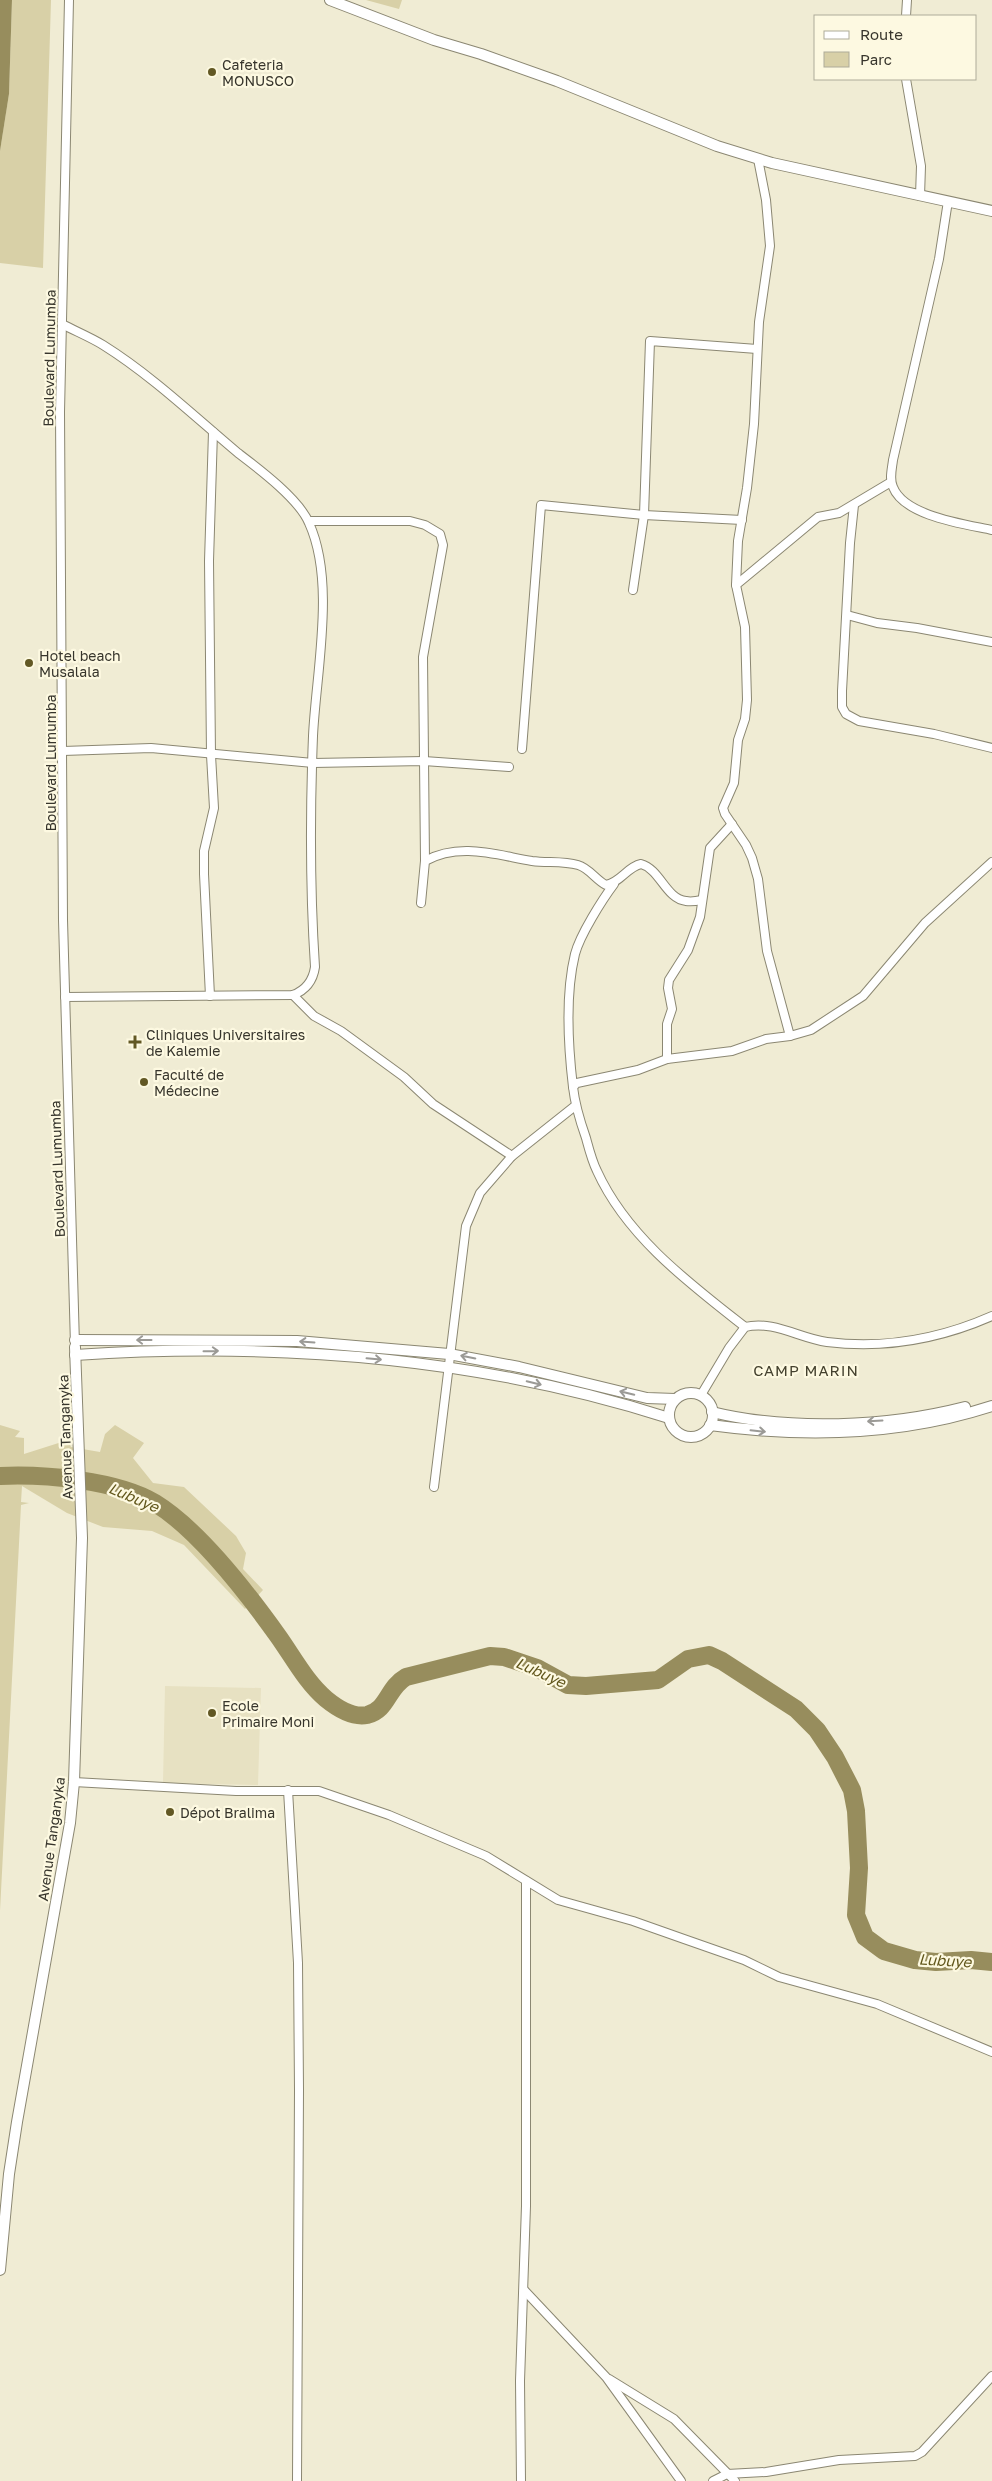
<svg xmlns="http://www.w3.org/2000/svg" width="992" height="2481" font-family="'Golos Text',sans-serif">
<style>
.built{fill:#e7e1c2}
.green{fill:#d8d0a7}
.water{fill:#978d5d}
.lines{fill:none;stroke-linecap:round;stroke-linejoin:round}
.river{stroke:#978d5d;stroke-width:18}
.minor-casing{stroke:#8b8772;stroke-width:10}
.tertiary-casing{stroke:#8b8772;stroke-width:12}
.minor{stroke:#fff;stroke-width:8}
.tertiary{stroke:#fff;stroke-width:10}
.oneway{stroke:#9b9a96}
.poi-dot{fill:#625824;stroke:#fdf9e1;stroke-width:2}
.labels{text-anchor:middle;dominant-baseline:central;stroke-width:4.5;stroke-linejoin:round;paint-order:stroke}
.poi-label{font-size:14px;fill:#37352c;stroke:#fdf9e1;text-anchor:start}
.street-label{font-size:14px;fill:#37352c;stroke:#fdf9e1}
.neighbourhood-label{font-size:15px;letter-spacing:1px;fill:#44412e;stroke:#fdf9e1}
.water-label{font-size:15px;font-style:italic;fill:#61561b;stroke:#fdf9e1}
</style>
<rect width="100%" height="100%" fill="#f0ecd4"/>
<path class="built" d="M165,1686L261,1688L258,1785L163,1783Z"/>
<g class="green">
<path d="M12,0H51L43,268L0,263V151L9,94Z"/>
<path d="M366,0H402L399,9Z"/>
<path d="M0,1425L20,1431L15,1437L24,1438V1454L68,1440L71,1447L100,1452L105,1434L115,1425L144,1443L133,1458L153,1483L184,1487L236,1536L246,1553L243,1569L263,1590L245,1609L184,1545L152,1531L103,1527L67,1513L22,1486L21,1502L29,1503L21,1505L0,1911Z"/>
</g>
<path class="water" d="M0,0H12L9,94L0,151Z"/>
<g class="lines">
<path class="river" d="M0,1476C43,1474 117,1480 155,1503C199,1530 248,1594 278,1636C293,1657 306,1682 326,1699C337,1708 352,1718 367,1715C388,1710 387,1688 406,1677L490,1656L504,1657L537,1668L568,1685L586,1686L658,1680L688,1659L709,1655L722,1661L796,1709L817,1730L835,1757L852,1790L856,1811L859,1868L856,1915L865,1937L884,1951L915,1960L936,1962L971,1960L992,1962"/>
<defs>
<g id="minor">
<path d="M69,0L60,412L63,920L75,1345"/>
<path d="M906,16L907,0"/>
<path d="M906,79L921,166L920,196"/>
<path d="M948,201L939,259L893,460C892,469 889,479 893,487C904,516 964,524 992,530"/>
<path d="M62,324C75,331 90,337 103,345C151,375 194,416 238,453C259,469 299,499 309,523C336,582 316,672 313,736C310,813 310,891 315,967C313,981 306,990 293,995L65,997"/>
<path d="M854,505L850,543L842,691V707L846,714L859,721L934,734L992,748"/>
<path d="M309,521H410L425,525L440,534L443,545L423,657L425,861"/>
<path d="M736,585L738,541L747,488L754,424L759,322L770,246L766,200L758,159"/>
<path d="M633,590L644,515L650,341L757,349"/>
<path d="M847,615L877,623L917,628L992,642"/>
<path d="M522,749L541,505L644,515L742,520"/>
<path d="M63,751L151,748L313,763L424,761L509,767"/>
<path d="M421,903L425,861C460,842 496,855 532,861C547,863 563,861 578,865C589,868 596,880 606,885C621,882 627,867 641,864C660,869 666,899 686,901C691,902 697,901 702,900"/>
<path d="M293,995L314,1016L341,1031L404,1077L433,1104L512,1156"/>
<path d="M210,996L204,874V851L214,808L211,755L209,561L213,432"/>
<path d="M790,1036L767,951L758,879L752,858L746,845L725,814L723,808L734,783L738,740L745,719L747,700L745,627L736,585L818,517L839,513L891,482"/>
<path d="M667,1059V1024L672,1009L668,988L669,980L688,950L700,917L710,848L732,824"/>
<path d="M573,1087C568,1045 565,995 575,954C580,935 602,900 614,884"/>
<path d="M745,1327C689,1283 627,1237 597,1171C592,1161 589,1149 586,1138C580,1121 575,1105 573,1087L577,1083L638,1070L667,1059L732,1051L766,1039L790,1036L811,1030L863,996L925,923L992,862"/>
<path d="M701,1395L729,1348L745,1327C773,1320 799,1338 827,1342C884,1349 940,1339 992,1316"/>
<path d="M434,1487L466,1226L480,1193L512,1156L575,1106"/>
<path d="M74,1782L236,1791H319L389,1815L486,1856L558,1900L633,1921L684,1939L744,1960L779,1977L877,2004L992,2052"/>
<path d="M288,1790L298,1963L299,2090L297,2481"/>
<path d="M524,2290L606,2377L681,2481"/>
<path d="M609,2379L674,2419L735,2481"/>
<path d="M521,2481L520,2381L526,2206V1881"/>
<path d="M713,2481L727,2474L766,2472L839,2460L915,2456L922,2452L992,2376"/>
</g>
<g id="tertiary">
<path d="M330,0L434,40L481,54L557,81L717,146L772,163L992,211"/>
<path d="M75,1340L297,1341L449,1354L519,1367L647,1398L675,1399"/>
<path d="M75,1355C274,1342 479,1357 669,1418"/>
<circle cx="691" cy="1415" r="22"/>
<path d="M712,1412C790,1431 887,1427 965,1407"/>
<path d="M710,1425C805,1438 900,1436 992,1406"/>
<path d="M0,2270L9,2174L17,2122L70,1823L74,1782L82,1538L75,1347"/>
</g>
</defs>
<use href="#minor" class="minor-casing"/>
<use href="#tertiary" class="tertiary-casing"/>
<use href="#minor" class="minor"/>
<use href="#tertiary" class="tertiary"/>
</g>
<defs><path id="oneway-shaft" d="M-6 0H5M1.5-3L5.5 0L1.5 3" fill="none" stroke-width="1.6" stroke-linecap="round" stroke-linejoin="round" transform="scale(1.25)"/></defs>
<g class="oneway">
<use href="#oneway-shaft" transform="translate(144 1340) rotate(180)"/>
<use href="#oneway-shaft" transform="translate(307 1342) rotate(-176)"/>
<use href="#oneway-shaft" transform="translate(211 1351) rotate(-1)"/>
<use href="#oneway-shaft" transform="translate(468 1357) rotate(-169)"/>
<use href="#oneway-shaft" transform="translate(374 1359) rotate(5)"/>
<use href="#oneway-shaft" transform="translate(534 1383) rotate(13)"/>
<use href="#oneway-shaft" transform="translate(627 1393) rotate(-166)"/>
<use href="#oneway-shaft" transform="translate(875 1421) rotate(177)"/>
<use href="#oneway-shaft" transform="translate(758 1431) rotate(6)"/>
</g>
<g class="poi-dot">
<circle cx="212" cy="72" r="5"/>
<circle cx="29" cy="663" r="5"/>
<path d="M132.5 1034.5h5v5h5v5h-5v5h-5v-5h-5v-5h5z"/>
<circle cx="144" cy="1082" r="5"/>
<circle cx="212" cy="1713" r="5"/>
<circle cx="170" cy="1812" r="5"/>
</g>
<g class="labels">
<g class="poi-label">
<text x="222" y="64">Cafeteria<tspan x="222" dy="16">MONUSCO</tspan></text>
<text x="39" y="655">Hotel beach<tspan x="39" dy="16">Musalala</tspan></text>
<text x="146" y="1034">Cliniques Universitaires<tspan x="146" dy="16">de Kalemie</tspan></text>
<text x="154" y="1074">Faculté de<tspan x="154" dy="16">Médecine</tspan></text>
<text x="222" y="1705">Ecole<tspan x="222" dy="16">Primaire Moni</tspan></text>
<text x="180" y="1812">Dépot Bralima</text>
</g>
<g class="street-label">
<text transform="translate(49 358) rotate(-89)">Boulevard Lumumba</text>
<text transform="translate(50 763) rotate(-90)">Boulevard Lumumba</text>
<text transform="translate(57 1169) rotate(-92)">Boulevard Lumumba</text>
<text transform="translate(65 1437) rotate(-92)">Avenue Tanganyka</text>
<text transform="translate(51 1839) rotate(-82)">Avenue Tanganyka</text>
</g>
<g class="neighbourhood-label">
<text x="806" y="1370">CAMP MARIN</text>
</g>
<g class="water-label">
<text transform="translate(134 1497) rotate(23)">Lubuye</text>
<text transform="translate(541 1672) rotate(24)">Lubuye</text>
<text transform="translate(945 1960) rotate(3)">Lubuye</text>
</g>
</g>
<rect x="814" y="15" width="162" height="65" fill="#fdf9e1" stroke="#aeab99"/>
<rect x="824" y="31" width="25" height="8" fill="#ffffff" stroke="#aeab99"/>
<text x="860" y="40" font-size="15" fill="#37352c">Route</text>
<rect x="824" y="52" width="25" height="15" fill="#d8d0a7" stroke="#aeab99"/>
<text x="860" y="65" font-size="15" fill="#37352c">Parc</text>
</svg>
